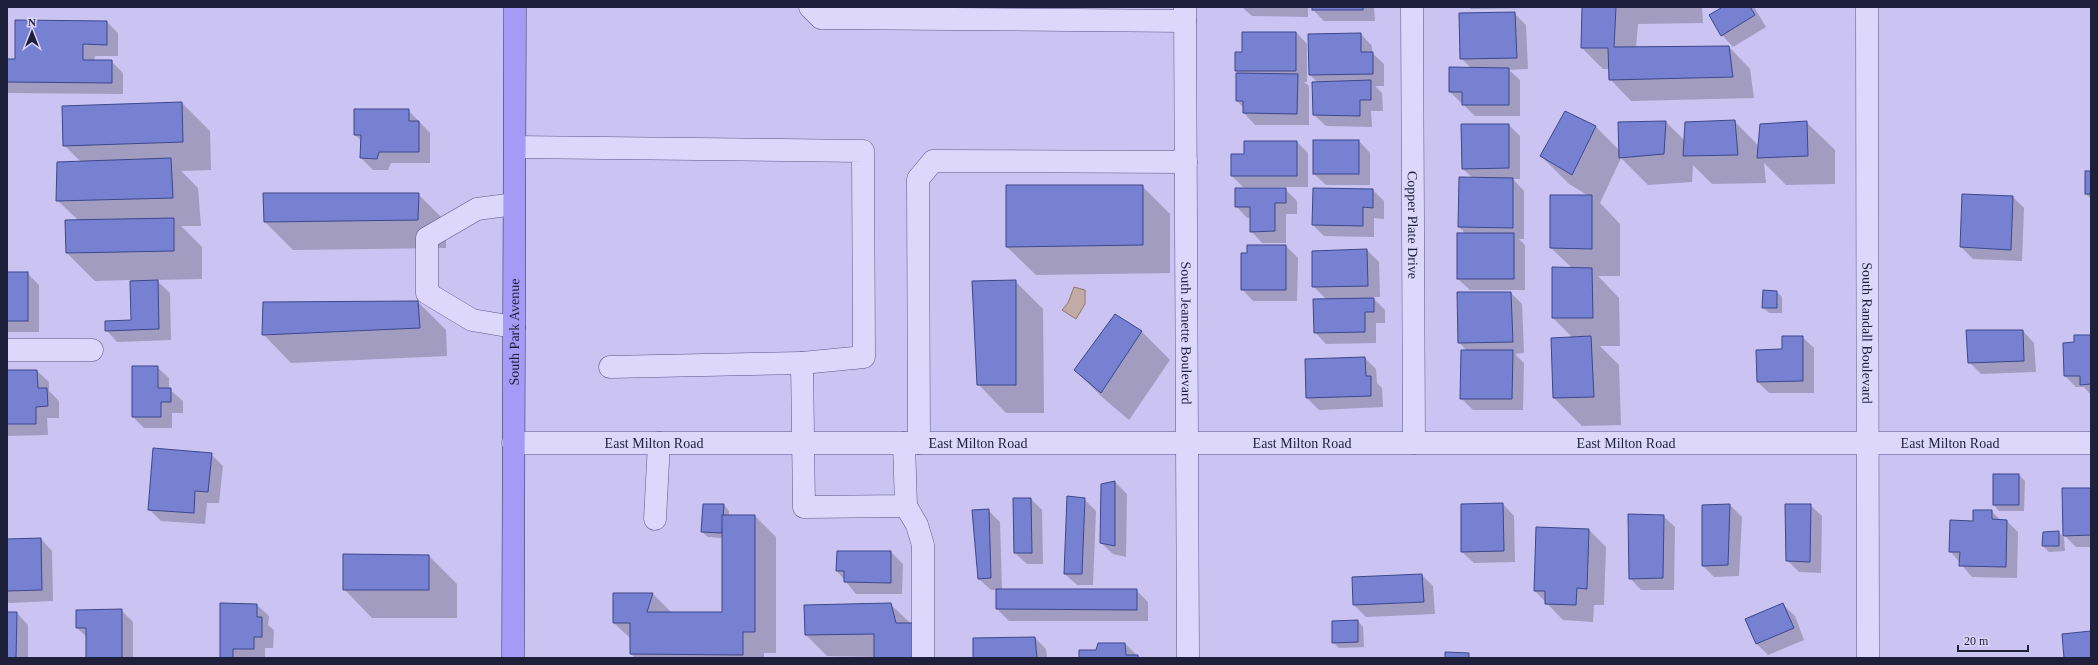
<svg xmlns="http://www.w3.org/2000/svg" width="2098" height="665" font-family="Georgia,serif">
<style>
.water{fill:#c3aba5;stroke:#93746b}
.shadow{fill:#0003}
.building{fill:#7681d1;stroke:#3c478d}
.lines{fill:none;stroke-linecap:round;stroke-linejoin:round}
.minor-casing{stroke:#58588d;stroke-width:23}
.major-casing{stroke:#2d305a;stroke-width:23}
.minor{stroke:#ddd7fb;stroke-width:22}
.major{stroke:#a799f6;stroke-width:22}
.labels{text-anchor:middle;dominant-baseline:central;stroke-width:3;stroke-linejoin:round;paint-order:stroke}
.street-label{font-size:14px;fill:#1d1f3b;stroke:#dad3f8}
</style>
<rect width="100%" height="100%" fill="#cbc3f1"/>
<path class="water" d="M1074,287L1085,290V304L1076,319L1062,310L1068,303Z"/>
<g class="shadow">
<path d="M1242,7H1308V17L1252,16Z"/>
<path d="M1313,7H1374L1375,21H1324L1313,10Z"/>
<path d="M1469,7H1526V8L1471,9Z"/>
<path d="M1583,7H1702L1703,23L1638,24L1636,48L1729,47L1750,69L1754,98L1631,101L1610,79V69H1603L1582,48Z"/>
<path d="M1721,7H1754L1766,27L1733,47L1722,35Z"/>
<path d="M1514,13L1526,25L1528,69L1509,70L1520,80V116H1475L1450,92L1472,69L1461,58Z"/>
<path d="M107,22L118,33V56H95L94,61H111L123,73V94L7,93V60H16Z"/>
<path d="M1296,32L1307,44V82H1304L1309,86V125H1255L1244,113V108L1237,101L1239,74L1236,71L1243,53Z"/>
<path d="M1361,34L1372,46V53L1384,64V86H1375L1382,93L1383,111H1371L1372,127L1326,126L1314,115L1318,83L1310,75Z"/>
<path d="M182,103L210,131L211,170L181,171L198,188L201,226H181L202,247V279L156,280L170,293L171,340L117,342L106,330L132,321L131,280L95,281L67,253L78,220L57,200L81,162L64,145Z"/>
<path d="M408,110L430,133V163H391L388,170H373L361,158L362,141L355,135Z"/>
<path d="M1734,121L1759,146L1806,122L1835,150V184L1786,185L1764,163L1766,183L1712,184L1693,165L1692,182L1648,185L1621,158L1600,203L1620,224V276H1598L1619,298L1620,346H1600L1619,365L1621,425L1582,426L1554,398L1552,339L1573,338L1553,318L1572,268L1551,248L1589,196L1569,184L1541,156L1595,126L1620,151L1666,122L1685,141Z"/>
<path d="M1509,125L1520,136V179H1513L1524,191V239H1519L1525,245V290H1470L1458,279L1466,234L1459,227L1460,178H1473L1463,169Z"/>
<path d="M1359,141L1370,153V185H1326L1314,174Z"/>
<path d="M1297,142L1308,153V187H1243L1232,176Z"/>
<path d="M2091,172V199L2086,194Z"/>
<path d="M1007,186H1142L1170,214V273L1036,275L1007,247Z"/>
<path d="M1285,189L1297,201V214H1286V243H1262L1251,231V218H1247L1236,206Z"/>
<path d="M1373,190L1384,201V219L1374,218V237L1324,236L1313,225Z"/>
<path d="M418,194L446,222V248L293,250L265,222Z"/>
<path d="M2013,197L2024,208L2022,261L1973,259L1961,247Z"/>
<path d="M1286,246L1298,258L1297,301H1253L1242,289Z"/>
<path d="M1367,250L1379,262L1380,297H1372L1385,310V323H1376V343L1326,344L1315,332L1326,299L1313,286Z"/>
<path d="M7,273H27L39,285V332H7Z"/>
<path d="M1015,281L1043,309L1044,413H1006L978,384Z"/>
<path d="M1777,292L1782,297V313H1769L1763,307Z"/>
<path d="M1511,293L1522,304L1524,353L1515,354L1524,363L1523,410H1473L1461,398L1467,351L1459,342Z"/>
<path d="M418,302L446,330L447,356L291,363L263,334Z"/>
<path d="M1116,316L1142,332L1170,360L1129,420L1103,398L1075,370Z"/>
<path d="M2023,331L2034,343L2036,372L1981,374L1969,362Z"/>
<path d="M2091,336V395L2084,387H2076L2065,376L2075,343Z"/>
<path d="M1802,337L1814,348V393H1769L1758,382L1783,350Z"/>
<path d="M1365,358L1376,369L1377,383L1382,388L1383,407L1319,410L1307,398L1306,360Z"/>
<path d="M157,367L169,378V389L183,401V413H172V428H144L133,417Z"/>
<path d="M7,371H37L49,382V391L59,401V418H47L48,435L7,436Z"/>
<path d="M211,454L223,466L219,503H207L205,524L161,521L149,509Z"/>
<path d="M1994,475H2019L2025,481L2024,511H1999L1994,505Z"/>
<path d="M1115,482L1127,494L1126,557L1113,554L1101,543Z"/>
<path d="M2091,489V547H2076L2064,535Z"/>
<path d="M1031,499L1042,510L1043,564H1027L1015,553Z"/>
<path d="M1084,499L1096,511L1093,585H1077L1065,574Z"/>
<path d="M1503,504L1514,516L1515,562L1474,563L1462,552Z"/>
<path d="M724,505L729,511V516H755L776,537V653H764V658H635L631,654V639L614,623L653,594L672,613H723V538L708,537L702,532Z"/>
<path d="M1730,505L1742,517L1739,576L1714,577L1703,566V506Z"/>
<path d="M1810,505L1822,516L1821,573L1799,572L1787,560Z"/>
<path d="M988,510L1000,522L1002,590H1136L1148,602V621H1009L997,609V590H991L979,579Z"/>
<path d="M1991,511L2001,520L2007,521L2018,532L2017,578L1972,577L1950,551L1974,522Z"/>
<path d="M1663,516L1675,527L1674,590H1641L1630,578Z"/>
<path d="M1589,530L1606,547L1604,605H1594L1593,622L1563,620L1535,591Z"/>
<path d="M2058,532L2064,538L2065,551L2049,552L2043,546L2044,533Z"/>
<path d="M41,539L52,551L53,601L9,603L7,601V540Z"/>
<path d="M838,552H891L903,564L902,594H856L837,571Z"/>
<path d="M429,556L457,584V618H372L344,589Z"/>
<path d="M1422,575L1433,586L1435,614L1366,617L1354,605L1353,578Z"/>
<path d="M890,604L934,645V658L827,656L806,635Z"/>
<path d="M257,605L269,616L268,625L274,630L273,648H265V658H221Z"/>
<path d="M1783,605L1795,616L1804,640L1768,655L1757,644Z"/>
<path d="M121,610L133,622V658H87V637L77,628Z"/>
<path d="M7,613H17L28,625V658H7Z"/>
<path d="M1358,621L1363,627L1364,647L1339,648L1333,642Z"/>
<path d="M1035,638L1046,649L1047,658H974Z"/>
<path d="M1125,644L1140,658H1081L1096,651Z"/>
</g>
<g class="building">
<rect x="1312" y="7" width="51" height="3"/>
<path d="M1582,7H1616L1614,47L1729,46L1733,77L1609,80L1608,48H1581Z"/>
<path d="M1720,7H1750L1755,15L1721,36L1709,15L1721,8Z"/>
<path d="M1515,12L1517,58L1460,59L1459,13Z"/>
<path d="M15,20L107,21V45L83,44V60H112V83L7,82V59H15Z"/>
<path d="M1242,32H1296V71H1235V52H1242Z"/>
<path d="M1361,33V52H1373V74L1309,75L1308,34Z"/>
<path d="M1449,67L1509,68V105H1462V92H1449Z"/>
<path d="M1236,73L1298,74L1297,114L1243,113V101H1236Z"/>
<path d="M1371,80V100H1360V116L1313,115L1312,82Z"/>
<path d="M182,102L183,142L63,146L62,106Z"/>
<path d="M354,109H409V121H419V152H379L377,159L360,158L361,135H354Z"/>
<path d="M1565,111L1596,126L1572,175L1540,156Z"/>
<path d="M1735,120L1738,155L1683,156L1685,122Z"/>
<path d="M1666,121L1664,154L1619,158L1618,122Z"/>
<path d="M1807,121L1808,156L1757,158L1760,124Z"/>
<path d="M1461,124H1509V168L1462,169Z"/>
<rect x="1313" y="140" width="46" height="34"/>
<path d="M1244,141H1297V176H1231V154H1244Z"/>
<path d="M171,158L173,198L56,201L57,162Z"/>
<rect x="2085" y="171" width="6" height="23"/>
<path d="M1459,177L1513,178V228L1458,227Z"/>
<path d="M1006,185H1143V245L1006,247Z"/>
<path d="M1235,188H1286V203H1275V231L1250,232V207H1235Z"/>
<path d="M1313,188L1373,189V208L1363,207V226L1312,225Z"/>
<path d="M263,193H419L418,220L264,222Z"/>
<path d="M1962,194L2013,196L2011,250L1960,247Z"/>
<path d="M1550,195H1592V249L1550,248Z"/>
<path d="M174,218V251L66,253L65,220Z"/>
<rect x="1457" y="233" width="57" height="46"/>
<path d="M1247,245H1286V290H1241V253H1247Z"/>
<path d="M1367,249L1368,286L1312,287V251Z"/>
<path d="M1552,267L1592,268L1593,318H1552Z"/>
<rect x="7" y="272" width="21" height="49"/>
<path d="M158,280L159,329L105,331V321L131,320L130,281Z"/>
<path d="M1016,280V385H977L972,281Z"/>
<path d="M1763,290L1777,291V308H1762Z"/>
<path d="M1457,292H1511L1513,342L1458,343Z"/>
<path d="M1374,298V312H1365V332L1314,333L1313,299Z"/>
<path d="M418,301L420,328L262,335L263,302Z"/>
<path d="M1115,314L1142,331L1101,393L1074,370Z"/>
<path d="M1966,330H2023L2024,361L1968,363Z"/>
<path d="M2074,335H2091V384L2080,385V376H2064L2063,343L2074,342Z"/>
<path d="M1591,336L1594,397L1553,398L1551,338Z"/>
<path d="M1782,336H1803V381L1757,382L1756,350L1782,349Z"/>
<path d="M1461,350H1513L1512,399H1460Z"/>
<path d="M1365,357L1366,376H1371V396L1306,398L1305,359Z"/>
<path d="M132,366H158V388H171V402H161V417H132Z"/>
<path d="M7,370H37L38,388H47L48,406L36,407V424H7Z"/>
<path d="M153,448L212,453L208,492L195,491L194,513L148,510Z"/>
<rect x="1993" y="474" width="26" height="31"/>
<path d="M1115,481V546L1100,543L1101,484Z"/>
<path d="M2062,488H2091V535L2063,536Z"/>
<path d="M1067,496L1085,498L1082,574H1064Z"/>
<path d="M1013,498H1031L1032,553H1014Z"/>
<path d="M1503,503L1504,551L1461,552V504Z"/>
<path d="M703,504H724L722,533L701,532Z"/>
<path d="M1730,504L1728,565L1702,566V505Z"/>
<path d="M1785,504H1811L1810,562L1786,561Z"/>
<path d="M989,509L991,578L978,579L972,510Z"/>
<path d="M1973,510H1992V519L2007,520L2006,567L1959,566L1960,552H1949L1950,520L1973,521Z"/>
<path d="M1628,514L1664,515L1663,578L1629,579Z"/>
<path d="M722,515H755V632H743V655L630,654V623H613V593H653L647,612H722Z"/>
<path d="M1536,527L1589,529L1587,589L1577,588L1576,605L1545,604V591H1534Z"/>
<path d="M2059,531V546H2042L2043,532Z"/>
<path d="M41,538L42,590L7,591V539Z"/>
<path d="M837,551H891V583L844,582V571H836Z"/>
<path d="M343,554L429,555V590H343Z"/>
<path d="M1422,574L1424,602L1353,605L1352,577Z"/>
<path d="M996,589H1137V610L996,609Z"/>
<path d="M220,603L257,604V617H262V637H254V649H233V658H220Z"/>
<path d="M891,603L896,623H913V658H874V634L805,635L804,605Z"/>
<path d="M1783,603L1794,628L1756,644L1745,619Z"/>
<path d="M122,609V658H86V628H76V610Z"/>
<path d="M7,612H17L16,658H7Z"/>
<path d="M1358,620V642L1332,643V621Z"/>
<path d="M2091,631V658H2064L2062,634Z"/>
<path d="M1035,637L1037,658H973V638Z"/>
<path d="M1098,643H1125L1126,655H1138V658H1079V650H1096Z"/>
<path d="M1445,652L1469,653V658H1445Z"/>
</g>
<g class="lines">
<defs>
<g id="minor">
<path d="M810,7L821,18L1185,21"/>
<path id="s1" d="M1185,7L1188,658"/>
<path id="s2" d="M1412,7L1414,443"/>
<path id="s3" d="M1867,7L1868,658"/>
<path d="M515,147L863,151L864,357L802,363L804,507L906,506L904,443"/>
<path d="M514,327L472,320L427,293V238L477,209L514,204"/>
<path d="M7,350H92"/>
<path d="M610,367L802,363"/>
<path id="s4" d="M513,443H2091"/>
<path d="M919,443L918,179L933,161L1186,162"/>
<path d="M906,506L917,525L923,545V658"/>
<path d="M655,519L659,443"/>
</g>
<g id="major">
<path id="s5" d="M513,658L515,7"/>
</g>
</defs>
<use href="#minor" class="minor-casing"/>
<use href="#major" class="major-casing"/>
<use href="#minor" class="minor"/>
<use href="#major" class="major"/>
</g>
<g class="labels">
<g class="street-label">
<text stroke="none"><textPath href="#s2" startOffset="218">Copper Plate Drive</textPath></text>
<text stroke="none"><textPath href="#s5" startOffset="326">South Park Avenue</textPath></text>
<text stroke="none"><textPath href="#s3" startOffset="326">South Randall Boulevard</textPath></text>
<text stroke="none"><textPath href="#s1" startOffset="326">South Jeanette Boulevard</textPath></text>
<text stroke="none"><textPath href="#s4" startOffset="141">East Milton Road</textPath></text>
<text stroke="none"><textPath href="#s4" startOffset="465">East Milton Road</textPath></text>
<text stroke="none"><textPath href="#s4" startOffset="789">East Milton Road</textPath></text>
<text stroke="none"><textPath href="#s4" startOffset="1113">East Milton Road</textPath></text>
<text stroke="none"><textPath href="#s4" startOffset="1437">East Milton Road</textPath></text>
</g>
</g>
<rect width="2098" height="665" fill="none" stroke="#1d1f3b" stroke-width="16"/>
<g transform="translate(32 32)" stroke="#dad3f8" stroke-width="3" paint-order="stroke">
<path d="M0-3L7 15L0 10L-7 15Z" fill="#1d1f3b"/>
<text y="-6" font-size="11" font-weight="bold" text-anchor="middle" fill="#1d1f3b">N</text>
</g>
<path d="M1958 645v6h70v-6" fill="none" stroke="#1d1f3b" stroke-width="2"/>
<text x="1964" y="645" font-size="12" fill="#1d1f3b" stroke="#dad3f8" stroke-width="3" paint-order="stroke">20 m</text>
</svg>
